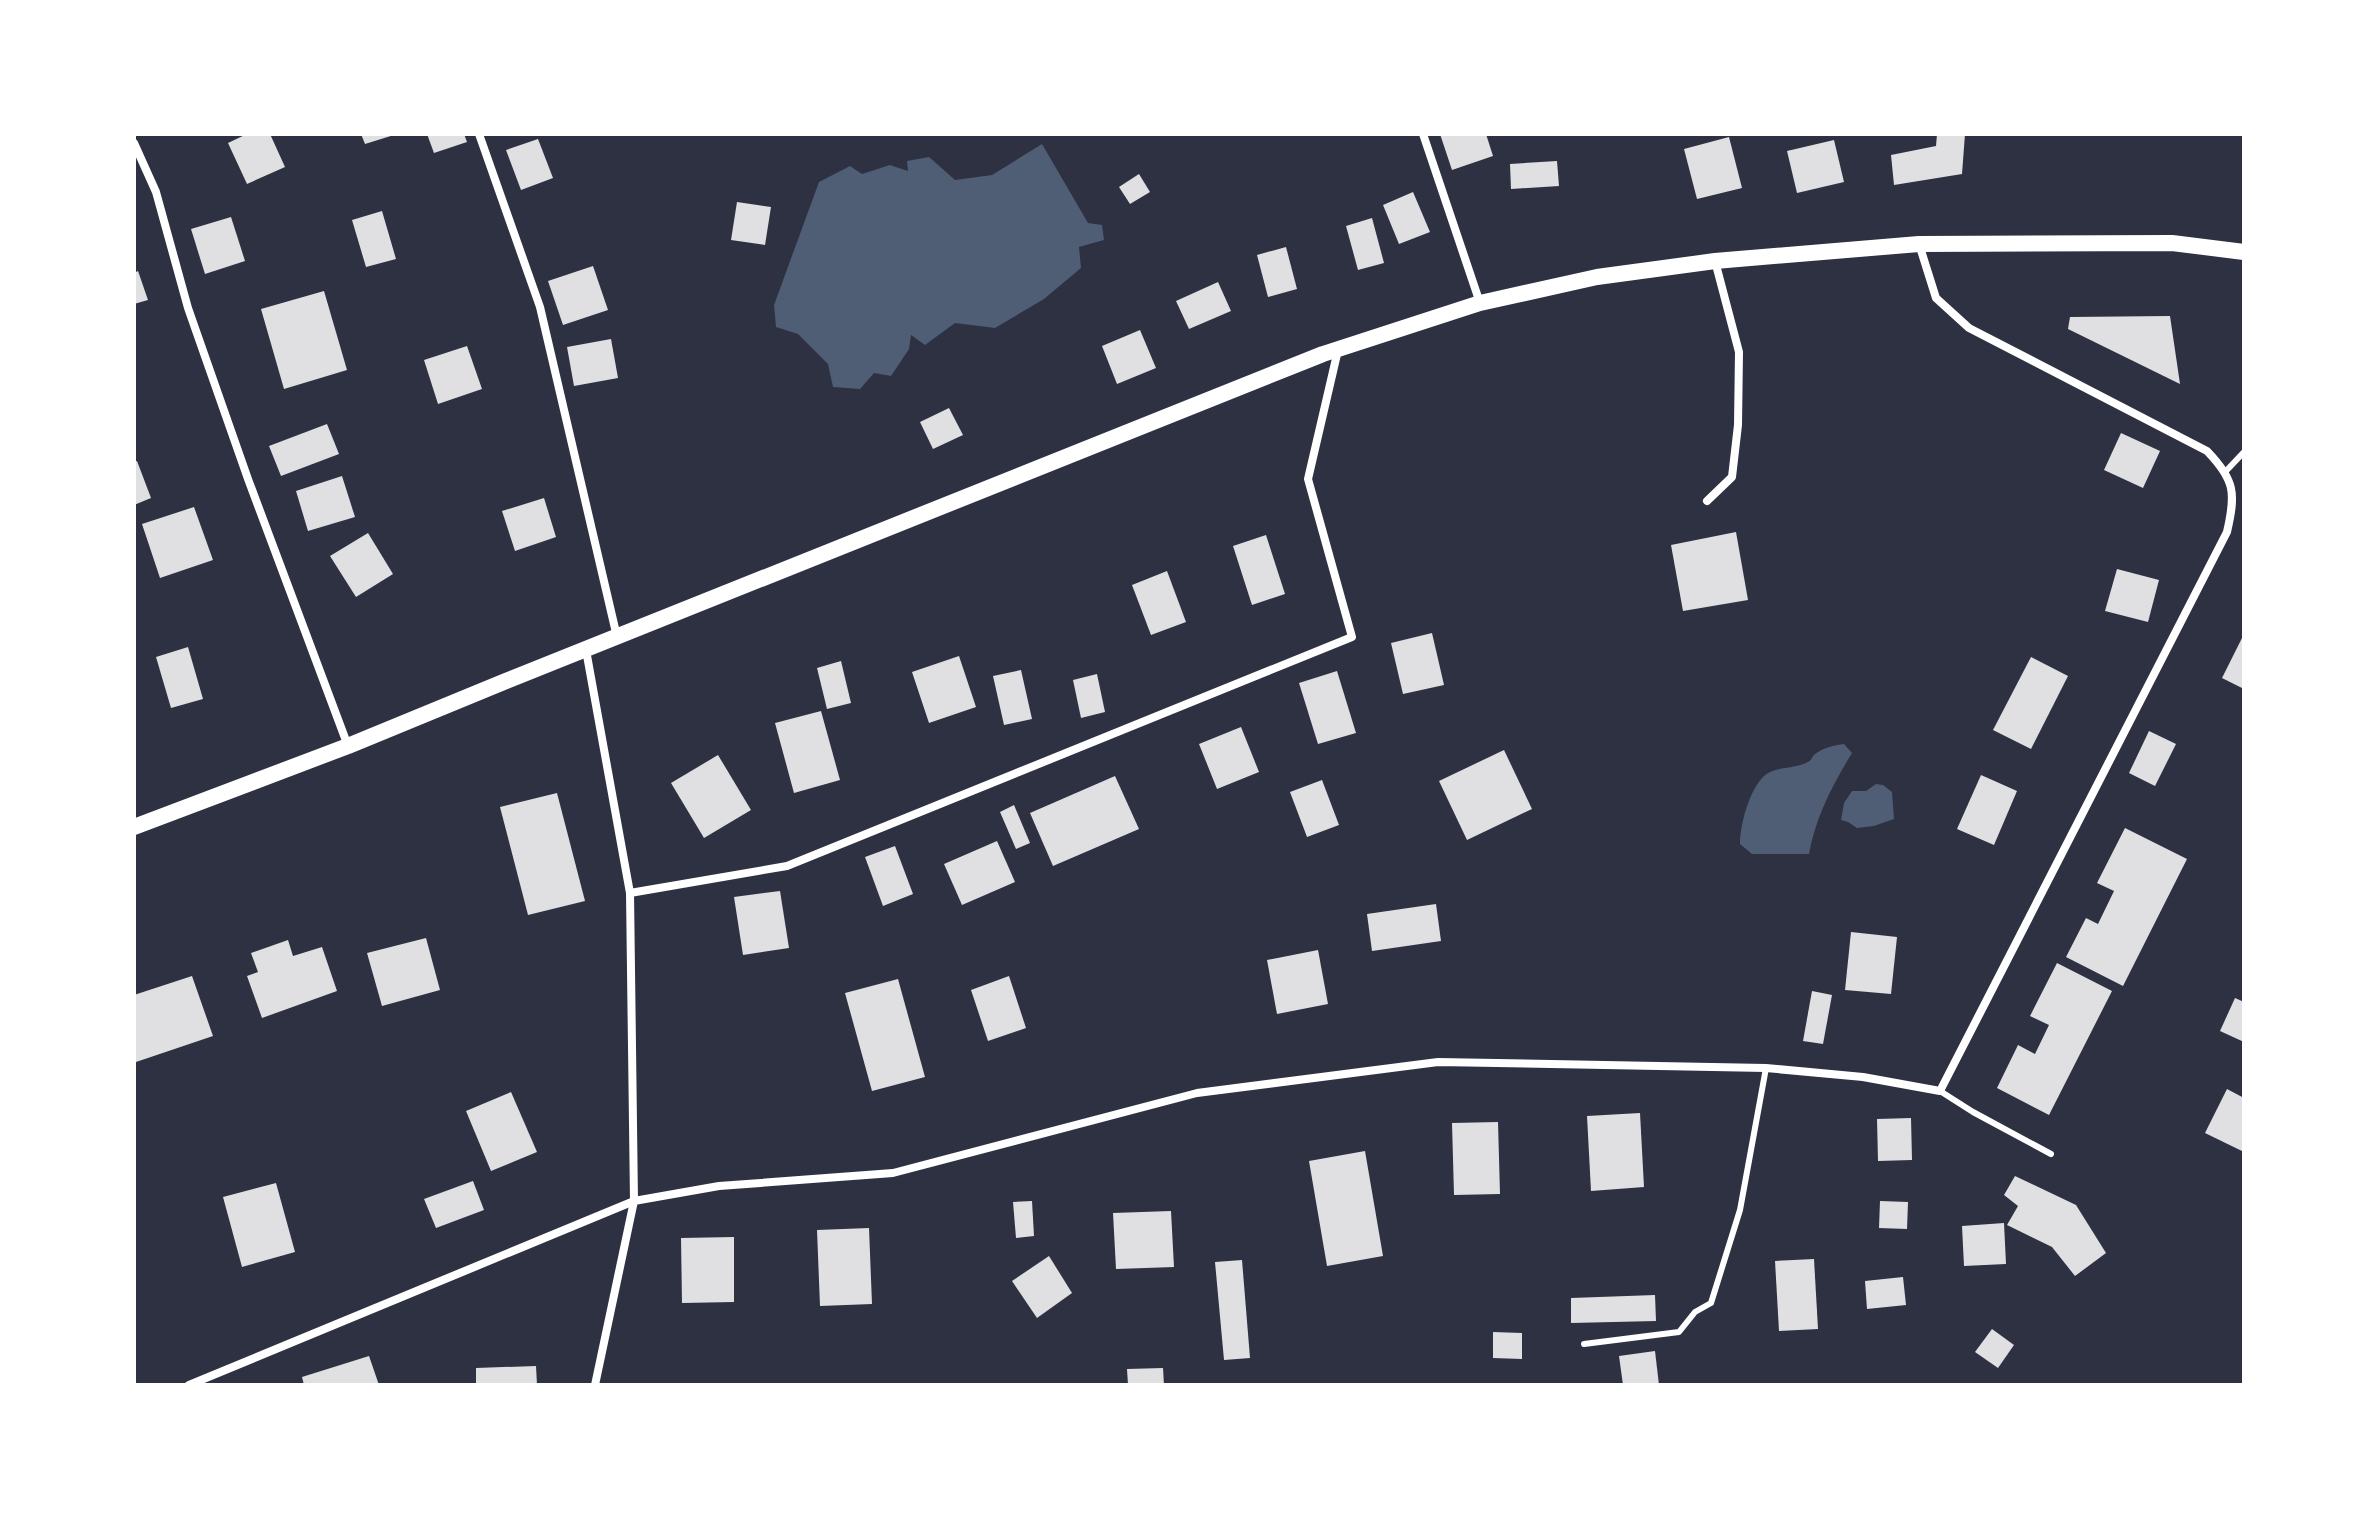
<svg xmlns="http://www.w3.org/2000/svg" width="2378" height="1519" font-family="'Noto Sans',sans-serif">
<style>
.water{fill:#4f5d75}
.building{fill:#e0e0e3}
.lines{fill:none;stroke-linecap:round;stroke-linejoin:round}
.service{stroke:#fff;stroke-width:6}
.minor{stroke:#fff;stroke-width:8}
.secondary{stroke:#fff;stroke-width:16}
</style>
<rect width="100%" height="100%" fill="#2d3142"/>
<g class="water">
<path d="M1042,144L1088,223L1102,225L1104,240L1079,247L1081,268L1044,299L995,328L955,323L925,345L911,335L909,349L891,376L874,373L860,389L833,387L828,364L798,334L776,327L774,305L819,182L850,166L862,174L890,165L908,171L907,161L929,157L955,180L992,175Z"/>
<path d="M1844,744L1852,753C1832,786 1816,816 1809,854H1752L1740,844C1740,824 1751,781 1770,772C1781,767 1795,768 1806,763C1814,759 1809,760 1815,754C1823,748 1834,745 1844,744Z"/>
<path d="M1876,784L1883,785L1892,792L1894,819L1874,826L1857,828L1848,822L1841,820L1844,803L1852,791H1866Z"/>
</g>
<g class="building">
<path d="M247,134H270L285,167L247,184L228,143Z"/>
<path d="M361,134H393L394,135L365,144Z"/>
<path d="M427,134H464L467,142L434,153Z"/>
<path d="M1440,134H1486L1493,156L1452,170Z"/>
<path d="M1937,134H1965L1962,174L1894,185L1891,155L1936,146Z"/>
<path d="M1729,137L1742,188L1697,199L1684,149Z"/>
<path d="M538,139L553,178L521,190L506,150Z"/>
<path d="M1834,140L1844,182L1797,193L1787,151Z"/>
<path d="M1557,161L1559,186L1511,189L1510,164Z"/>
<path d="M1139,174L1150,192L1130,204L1119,187Z"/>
<path d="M1413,192L1430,232L1399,244L1383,205Z"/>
<path d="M737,202L771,207L765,245L731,240Z"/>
<path d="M382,211L396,259L366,267L352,220Z"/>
<path d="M231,217L245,261L205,274L191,229Z"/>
<path d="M1372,218L1384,263L1358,270L1346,226Z"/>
<path d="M1286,247L1297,289L1268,297L1257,255Z"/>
<path d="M593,266L608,310L563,325L548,281Z"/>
<path d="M138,271L148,300L134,304V273Z"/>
<path d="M1218,282L1231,311L1189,329L1176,301Z"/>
<path d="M324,291L347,370L284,389L261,309Z"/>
<path d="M2170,316L2180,384L2068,329L2070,317Z"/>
<path d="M1140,330L1156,368L1117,384L1102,346Z"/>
<path d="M611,339L618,378L574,386L567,347Z"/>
<path d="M467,346L482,389L438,404L424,360Z"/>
<path d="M949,408L963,435L933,449L920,422Z"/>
<path d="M327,424L339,454L281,476L269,446Z"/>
<path d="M2121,433L2160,451L2143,488L2104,470Z"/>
<path d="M137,461L151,498L134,505V462Z"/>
<path d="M342,476L355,517L308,531L296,491Z"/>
<path d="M544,498L556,537L515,551L502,511Z"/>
<path d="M194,507L213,560L160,578L142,524Z"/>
<path d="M1736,532L1748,600L1683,611L1671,545Z"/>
<path d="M368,533L393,574L356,597L330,556Z"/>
<path d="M1266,535L1285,594L1252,605L1233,546Z"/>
<path d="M2117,569L2159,580L2148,622L2105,611Z"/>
<path d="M1167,571L1186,622L1151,635L1132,585Z"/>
<path d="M1432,633L1444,685L1403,694L1391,643Z"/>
<path d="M2244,634V689L2222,678Z"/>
<path d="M188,647L203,699L171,708L156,657Z"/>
<path d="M959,656L976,707L929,723L912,672Z"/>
<path d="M2031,657L2068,676L2031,749L1993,730Z"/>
<path d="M841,661L851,703L827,709L817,668Z"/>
<path d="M1021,670L1032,719L1004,725L993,676Z"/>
<path d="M1337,671L1356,733L1318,744L1299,683Z"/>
<path d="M1097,674L1105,712L1081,718L1073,680Z"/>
<path d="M821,711L840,780L794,793L775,723Z"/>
<path d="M1241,727L1259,772L1217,789L1199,744Z"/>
<path d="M2149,731L2176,744L2155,786L2129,773Z"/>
<path d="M1504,750L1532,809L1467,840L1439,781Z"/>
<path d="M718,755L751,810L704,838L671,783Z"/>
<path d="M1981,775L2017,791L1994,845L1957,829Z"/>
<path d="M1115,776L1139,829L1053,866L1030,813Z"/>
<path d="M1322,780L1339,825L1307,837L1290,792Z"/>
<path d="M557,793L585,901L528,915L500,807Z"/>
<path d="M1014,805L1030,843L1016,849L1000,812Z"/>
<path d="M2125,828L2187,859L2123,986L2066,957L2086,918L2098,924L2114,891L2097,883Z"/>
<path d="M997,841L1015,882L962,905L944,864Z"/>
<path d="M895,846L913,894L883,906L865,857Z"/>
<path d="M780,891L789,948L743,955L734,897Z"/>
<path d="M1436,904L1441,941L1372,951L1367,914Z"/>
<path d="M1851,932L1897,937L1891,994L1845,990Z"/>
<path d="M426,938L440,990L382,1006L367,953Z"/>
<path d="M288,940L293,956L322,947L337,991L262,1018L247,976L258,972L251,953Z"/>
<path d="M1318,950L1328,1004L1277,1014L1267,960Z"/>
<path d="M2057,963L2112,991L2049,1115L1997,1088L2018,1045L2035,1054L2049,1025L2030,1016Z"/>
<path d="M192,976L213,1036L136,1062L134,995Z"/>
<path d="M1009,976L1026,1028L988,1041L971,990Z"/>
<path d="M898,979L925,1077L872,1091L845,993Z"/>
<path d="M1812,991L1832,995L1823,1044L1803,1041Z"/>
<path d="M2235,998L2244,1002V1042L2220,1031Z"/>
<path d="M2227,1089L2244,1098V1152L2205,1133Z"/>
<path d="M511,1092L537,1152L491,1171L466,1111Z"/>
<path d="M1640,1113L1644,1187L1591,1191L1587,1116Z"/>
<path d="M1911,1118L1912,1160L1878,1161L1877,1119Z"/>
<path d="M1498,1122L1500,1194L1454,1195L1452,1123Z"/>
<path d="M1365,1151L1383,1256L1327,1266L1309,1161Z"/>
<path d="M2015,1176L2076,1205L2106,1253L2075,1276L2052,1247L2007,1225L2018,1206L2004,1195Z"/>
<path d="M473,1181L484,1210L436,1228L424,1199Z"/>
<path d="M276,1183L295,1252L242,1267L223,1197Z"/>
<path d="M1032,1201L1034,1236L1016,1238L1013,1202Z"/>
<path d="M1880,1201L1908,1202L1907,1229L1879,1228Z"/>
<path d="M1171,1211L1174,1267L1116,1269L1113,1213Z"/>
<path d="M2004,1223L2006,1264L1964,1266L1962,1226Z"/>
<path d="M869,1228L872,1304L820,1306L817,1230Z"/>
<path d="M734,1237V1302L682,1303L681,1238Z"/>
<path d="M1049,1256L1072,1293L1037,1318L1012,1281Z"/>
<path d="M1814,1259L1818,1329L1779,1331L1775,1261Z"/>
<path d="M1242,1260L1250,1358L1224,1360L1215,1262Z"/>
<path d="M1903,1277L1906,1305L1867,1309L1865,1281Z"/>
<path d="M1655,1295L1656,1321L1571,1323V1298Z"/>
<path d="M1992,1329L2014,1345L1998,1368L1975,1352Z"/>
<path d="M1493,1332L1522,1333V1359L1493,1358Z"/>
<path d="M1655,1351L1659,1385H1623L1619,1356Z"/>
<path d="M369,1356L379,1385H304L302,1377Z"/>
<path d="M536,1366L537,1385H476V1368Z"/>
<path d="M1163,1368L1164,1385H1128L1127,1369Z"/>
</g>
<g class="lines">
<g class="service">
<path d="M2226,471L2244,452"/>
<path d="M1940,1091L1973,1112L2051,1154"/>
<path d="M1584,1344L1679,1332L1695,1312L1711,1303L1740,1210L1766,1068"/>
</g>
<g class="minor">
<path d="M479,134L540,307L617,637"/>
<path d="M1423,134L1480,303"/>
<path d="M134,143L156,192L188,308L248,479L348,746"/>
<path d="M1707,501L1732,477L1738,425L1739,352L1715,261"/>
<path d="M586,650L630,893L634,1201L595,1385"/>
<path d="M630,893L787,866L1352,637L1308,479L1338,350"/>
<path d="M189,1385L634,1201L719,1186L893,1173L1197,1093L1438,1062L1766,1068L1863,1077L1940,1091L2227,532C2236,493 2235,480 2207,451L1969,328L1936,298L1919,244"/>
</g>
<path class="secondary" d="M134,827L348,746L506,681L1323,354L1480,303L1597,277L1715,261L1919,244L2172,243L2244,252"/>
</g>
<rect width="2378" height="1519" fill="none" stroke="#ffffff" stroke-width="272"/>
</svg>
